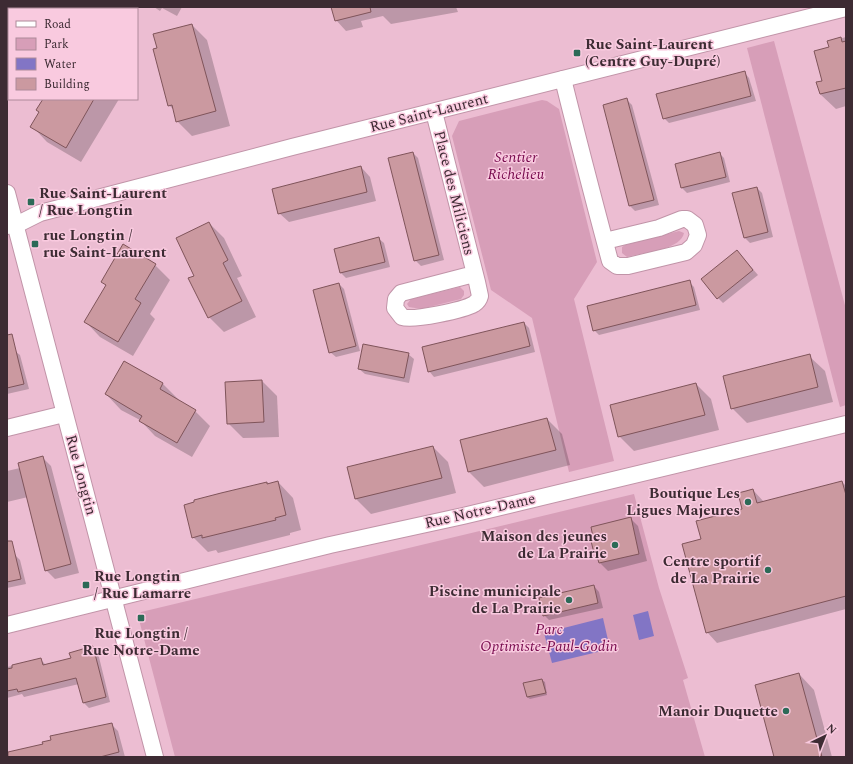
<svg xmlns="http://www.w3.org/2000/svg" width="853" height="764" font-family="Spectral,serif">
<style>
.green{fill:#d79eb8}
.water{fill:#8275c5}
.shadow{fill:#0003}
.building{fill:#cb99a0;stroke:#7f545a}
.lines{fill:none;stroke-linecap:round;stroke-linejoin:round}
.minor-casing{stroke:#c194a8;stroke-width:18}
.minor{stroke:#fff;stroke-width:16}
.poi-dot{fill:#2c6a57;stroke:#f9cadf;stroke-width:1.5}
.labels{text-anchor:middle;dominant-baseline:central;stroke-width:3;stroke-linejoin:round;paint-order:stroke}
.poi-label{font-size:15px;font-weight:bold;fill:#3d2b33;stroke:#f9cadf;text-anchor:end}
.street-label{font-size:15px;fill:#3d2b33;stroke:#f9cadf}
.park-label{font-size:15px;font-style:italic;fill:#770a4d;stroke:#f9cadf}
</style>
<rect width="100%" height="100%" fill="#ecbdd2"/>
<g class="green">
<path d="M774,41L846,309V405L840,407L747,48Z"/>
<path d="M542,100L547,101L559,109L597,262L574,299L614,461L569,472L532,318L491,290L452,136L459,121Z"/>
<path d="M679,231L684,233C681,250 641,253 627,257L622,253V247L625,245Z"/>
<path d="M460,287L464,291V295L461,299L421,309L409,307L407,304L411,299Z"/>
<path d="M634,494L659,588L688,678L683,680L705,757H175L138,616L141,612Z"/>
</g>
<g class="water">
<path d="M648,611L654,636L639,640L633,615Z"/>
<path d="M603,618L610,649L552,663L544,633Z"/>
</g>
<g class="shadow">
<path d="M12,7H98L100,9H15Z"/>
<path d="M154,7H182L177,16L162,8L160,11Z"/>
<path d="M332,7H456L458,12L391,24L383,16L361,21L363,27L346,31L336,20Z"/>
<path d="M192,25L207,40L230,126L192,136L177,121L174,110L169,105Z"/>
<path d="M846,37V106L836,109L820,94L830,48L829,42Z"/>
<path d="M744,72L749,78L756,101L669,123L664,118Z"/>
<path d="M44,99H119L81,162L47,142L32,126L40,113Z"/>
<path d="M627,100L632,105L659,205L635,211L630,206L604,106Z"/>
<path d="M413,153L418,158L444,260L421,266L415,260Z"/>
<path d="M719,153L724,158L730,182L687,193L682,188L676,164Z"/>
<path d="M361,167L370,177L376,201L289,222L279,213Z"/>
<path d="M757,188L762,193L773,237L750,243L744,237Z"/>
<path d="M209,223L224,238L242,276L237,278L256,317L224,332L209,317L195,276Z"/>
<path d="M378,238L384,243L390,267L346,278L341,273Z"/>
<path d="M737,251L758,275L723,303L718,298Z"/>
<path d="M155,265L170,280L150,314L155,319L133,356L100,337L85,321L107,286L102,281Z"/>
<path d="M689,282L694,287L700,310L599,335L594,330Z"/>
<path d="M339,284L344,289L360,351L336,357L330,352Z"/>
<path d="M524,323L529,328L535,352L434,377L429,371Z"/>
<path d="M7,345L20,355L29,389L7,394Z"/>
<path d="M408,354L414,359L409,383L365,374L359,369Z"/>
<path d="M809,356L825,371L833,402L747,423L732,408Z"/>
<path d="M125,362L163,384L178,399L177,400L195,411L210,426L192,457L155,436L140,420L121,410L106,394Z"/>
<path d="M262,381L277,396L279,437L243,438L228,423Z"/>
<path d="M696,384L711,399L719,430L634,451L619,436Z"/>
<path d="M547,419L562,434L570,465L484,487L469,472L461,441Z"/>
<path d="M433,447L448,462L456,493L371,514L356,499Z"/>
<path d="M42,457L51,466L79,573L55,579L46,570L28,497L7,502V471L20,468Z"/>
<path d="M278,482L293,498L301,530L290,533V535L218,553L216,550L208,552L193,537L267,483L268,485Z"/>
<path d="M842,482L846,486V609L717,643L707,632L744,509L753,490L764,502Z"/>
<path d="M630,518L638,526L647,561L608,571L600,563L598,556L595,553Z"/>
<path d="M15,555L20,560L26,584L7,588V557Z"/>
<path d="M594,586L599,592L603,608L549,620L544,615Z"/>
<path d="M92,648L98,653L110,702L89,708L84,703L79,684L24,697L22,694L7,698V667L41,660L46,665L72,659Z"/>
<path d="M799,674L814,690L832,757H775Z"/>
<path d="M542,680L545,682L547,695L530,699L527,697Z"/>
<path d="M111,724L118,731L125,757H7V753L44,744L52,740Z"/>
</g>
<g class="building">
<path d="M331,7H370L371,12L335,21Z"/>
<path d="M192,24L216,111L176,122L172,105L168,106L153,49L157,48L153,34Z"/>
<path d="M841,37L842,42L846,41V88L820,94L816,82L822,81L814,51L829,47L827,41Z"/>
<path d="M745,71L751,96L663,119L656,94Z"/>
<path d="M627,98L654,200L629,206L603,105Z"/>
<path d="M43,99H94L66,148L30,127L39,112L36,110Z"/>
<path d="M413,152L439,255L414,261L388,158Z"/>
<path d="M720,152L726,177L681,188L675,164Z"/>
<path d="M361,166L367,192L278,214L272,189Z"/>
<path d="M757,187L768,232L744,238L732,193Z"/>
<path d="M209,222L228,260L223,263L242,301L208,318L188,278L194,276L176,238Z"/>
<path d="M379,237L385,262L340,273L334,249Z"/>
<path d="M123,244L156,264L135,299L141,303L118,342L84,322L106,285L101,282Z"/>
<path d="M737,250L753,270L717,299L701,279Z"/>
<path d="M690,280L696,305L593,331L587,306Z"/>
<path d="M339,283L356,346L329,353L313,290Z"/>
<path d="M524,322L530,346L428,372L422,347Z"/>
<path d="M12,334L24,384L7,388V335Z"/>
<path d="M363,344L409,353L404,378L358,369Z"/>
<path d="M810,354L818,387L731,409L723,376Z"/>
<path d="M124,361L163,383L160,389L196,410L177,443L139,421L142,416L105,394Z"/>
<path d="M262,380L264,422L227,424L225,382Z"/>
<path d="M696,383L705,415L618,437L610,405Z"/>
<path d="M547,418L556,450L468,472L460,440Z"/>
<path d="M433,446L442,478L355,499L347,467Z"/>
<path d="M43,456L71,564L45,571L18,463Z"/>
<path d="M278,481L286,515L275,518L276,520L202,538V535L192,538L184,505L194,502V500L221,493L267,482V484Z"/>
<path d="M842,481L846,495V596L706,633L682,544L701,539L696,521L742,509L738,493L746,491L753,489L757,503Z"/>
<path d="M631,517L639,554L599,563L596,553H594L590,537H593L591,527Z"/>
<path d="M7,541H12L21,579L7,582Z"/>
<path d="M594,585L598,603L543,616L539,598Z"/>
<path d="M93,646L106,697L83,703L76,678L18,692L17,689L7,691V669L12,668V665L41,658L43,665L71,658L69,653Z"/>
<path d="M799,673L822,757H774L755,685Z"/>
<path d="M542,679L546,693L527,697L523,683Z"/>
<path d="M112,723L119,752L100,757H8V752L43,744L42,742L51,740L50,736Z"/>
</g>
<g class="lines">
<defs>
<g id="minor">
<path d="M563,79C578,140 594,201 610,261L617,266H628L686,252L694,245L698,235L695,225L687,219H682L659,228L605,241"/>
<path d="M434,112L477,282L480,296C479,300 477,302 474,304C464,310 413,321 402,317L395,308L396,299L401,293L474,274"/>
<path d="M7,193L155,757"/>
<path d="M7,226L20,223L40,213L292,147L846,8"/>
<path d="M7,428L64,414"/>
<path d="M7,625L330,545L463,516L846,424"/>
</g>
</defs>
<use href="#minor" class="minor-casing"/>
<use href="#minor" class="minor"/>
</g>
<g class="poi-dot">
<rect x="573" y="49" width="8" height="8" rx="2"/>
<rect x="27" y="198" width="8" height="8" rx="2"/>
<rect x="31" y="240" width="8" height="8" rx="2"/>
<circle cx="748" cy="502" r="4"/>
<circle cx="615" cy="545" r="4"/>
<circle cx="768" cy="570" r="4"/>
<rect x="82" y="581" width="8" height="8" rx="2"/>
<circle cx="569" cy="600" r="4"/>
<rect x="137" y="614" width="8" height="8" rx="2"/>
<circle cx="786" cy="711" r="4"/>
</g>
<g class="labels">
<g class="poi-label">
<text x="585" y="44" text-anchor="start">Rue Saint-Laurent<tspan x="585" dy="17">(Centre Guy-Dupré)</tspan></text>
<text x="39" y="193" text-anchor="start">Rue Saint-Laurent<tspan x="39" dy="17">/ Rue Longtin</tspan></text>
<text x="43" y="235" text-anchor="start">rue Longtin /<tspan x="43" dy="17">rue Saint-Laurent</tspan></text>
<text x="740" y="493">Boutique Les<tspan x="740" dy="17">Ligues Majeures</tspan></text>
<text x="607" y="536">Maison des jeunes<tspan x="607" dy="17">de La Prairie</tspan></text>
<text x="760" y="561">Centre sportif<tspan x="760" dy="17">de La Prairie</tspan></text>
<text x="94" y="576" text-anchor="start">Rue Longtin<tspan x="94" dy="17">/ Rue Lamarre</tspan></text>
<text x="561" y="591">Piscine municipale<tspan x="561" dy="17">de La Prairie</tspan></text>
<text x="141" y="633" text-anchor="middle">Rue Longtin /<tspan x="141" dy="17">Rue Notre-Dame</tspan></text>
<text x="778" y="711">Manoir Duquette</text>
</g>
<g class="street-label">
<text transform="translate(429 113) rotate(-14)">Rue Saint-Laurent</text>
<text transform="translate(454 193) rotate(76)">Place des Miliciens</text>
<text transform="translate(81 475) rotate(75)">Rue Longtin</text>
<text transform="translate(480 511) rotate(-13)">Rue Notre-Dame</text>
</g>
<g class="park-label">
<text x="516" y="157">Sentier<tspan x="516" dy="17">Richelieu</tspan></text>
<text x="549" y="629">Parc<tspan x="549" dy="17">Optimiste-Paul-Godin</tspan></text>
</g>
</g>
<rect width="853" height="764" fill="none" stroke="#3d2b33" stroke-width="16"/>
<rect x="8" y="8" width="130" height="92" fill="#f9cadf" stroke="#ae8a9a"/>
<rect x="16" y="21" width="20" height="6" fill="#ffffff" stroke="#ae8a9a"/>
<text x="44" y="28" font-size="12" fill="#3d2b33">Road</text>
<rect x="16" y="38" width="20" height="12" fill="#d79eb8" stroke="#ae8a9a"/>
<text x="44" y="48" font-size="12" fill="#3d2b33">Park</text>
<rect x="16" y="58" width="20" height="12" fill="#8275c5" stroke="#ae8a9a"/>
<text x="44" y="68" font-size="12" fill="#3d2b33">Water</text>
<rect x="16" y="78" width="20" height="12" fill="#cb99a0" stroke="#ae8a9a"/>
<text x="44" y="88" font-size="12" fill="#3d2b33">Building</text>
<g transform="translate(825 736) rotate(43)" stroke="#f9cadf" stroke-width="3" paint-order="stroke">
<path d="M0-3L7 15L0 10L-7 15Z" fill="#3d2b33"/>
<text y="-6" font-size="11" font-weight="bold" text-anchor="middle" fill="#3d2b33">N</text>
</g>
</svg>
